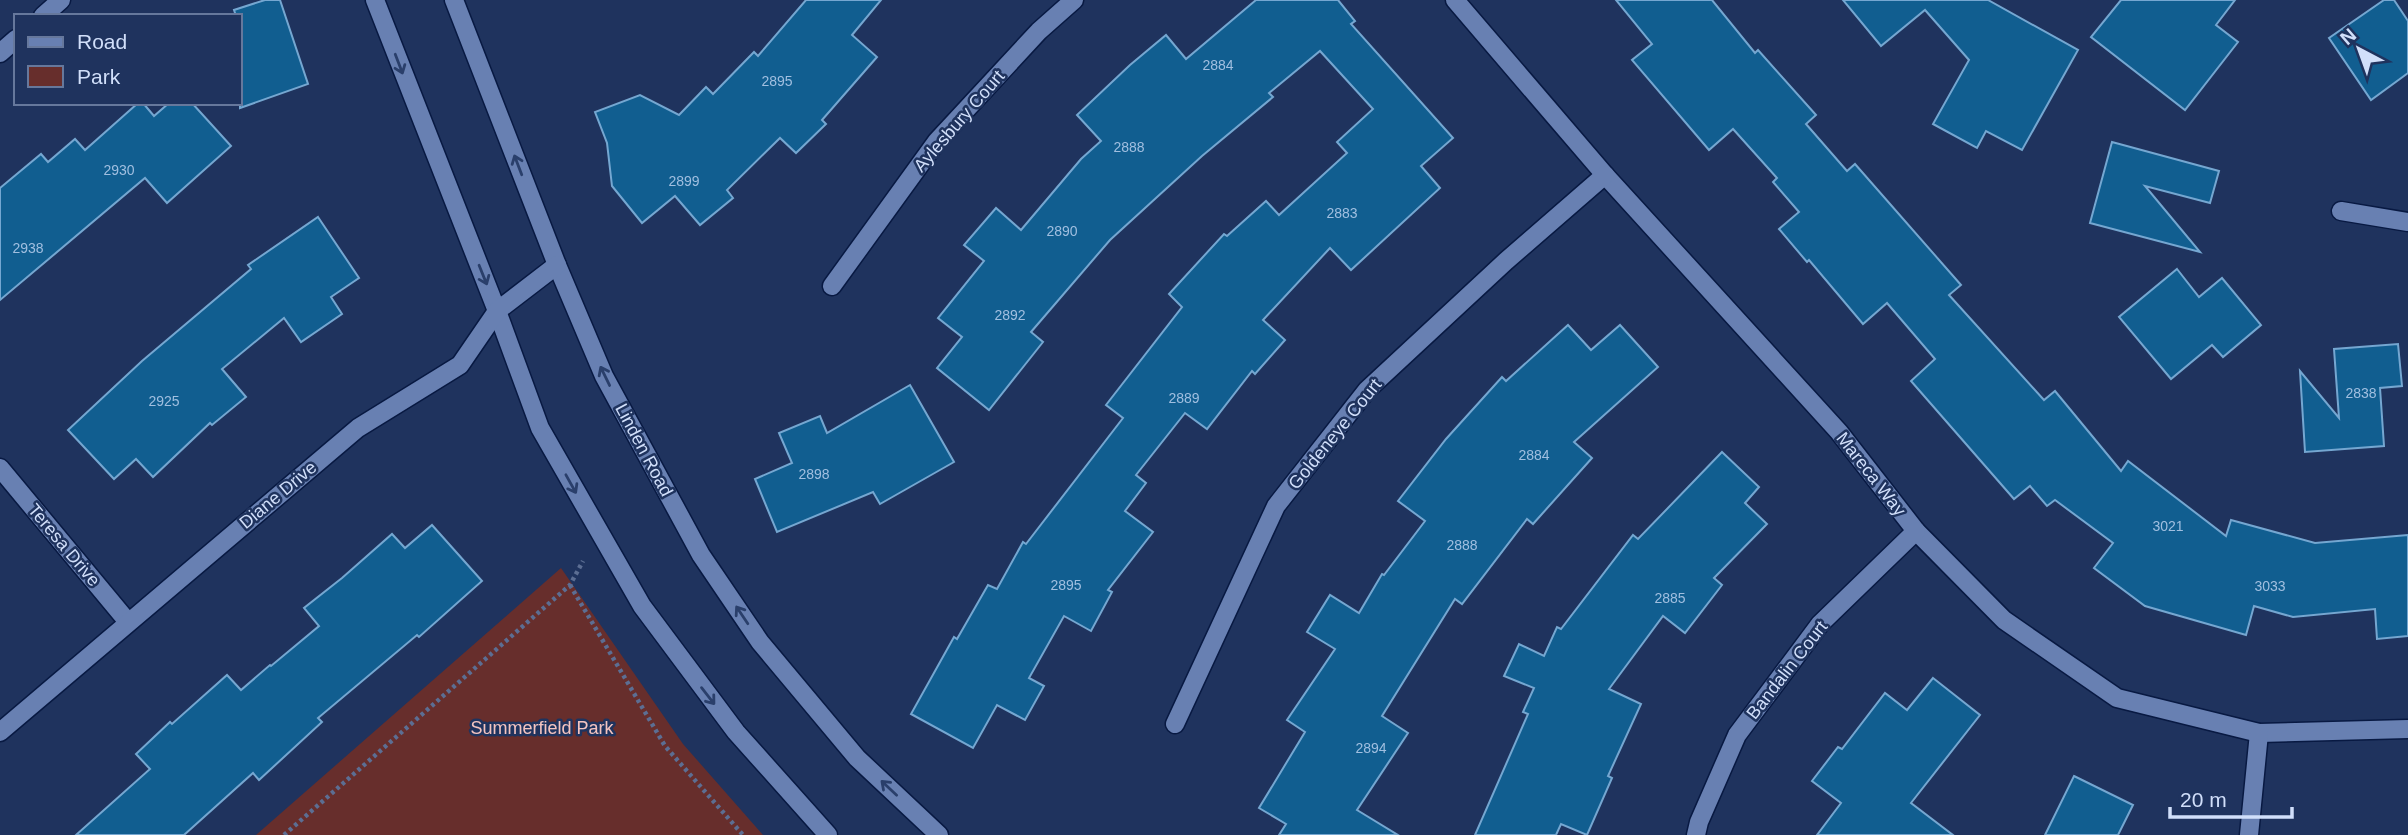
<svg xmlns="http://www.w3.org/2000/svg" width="2408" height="835" font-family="Arial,sans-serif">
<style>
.green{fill:#672e2c}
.building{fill:#115e90;stroke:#75a7d1;stroke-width:2}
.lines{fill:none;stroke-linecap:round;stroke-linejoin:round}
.minor-casing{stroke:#081942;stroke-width:21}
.path{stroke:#5c6e93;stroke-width:4.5;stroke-dasharray:3.5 3.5;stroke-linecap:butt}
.minor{stroke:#6880b2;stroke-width:18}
.oneway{stroke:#2a3f6b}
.labels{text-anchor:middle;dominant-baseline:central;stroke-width:5;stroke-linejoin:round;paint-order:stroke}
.number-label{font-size:14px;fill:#a1bfe0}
.street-label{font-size:18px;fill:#d1dffa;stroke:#1f335e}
.park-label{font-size:18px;fill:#f4c4c0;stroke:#1f335e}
</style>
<rect width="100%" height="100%" fill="#1f335e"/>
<path class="green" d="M561,568L683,744L763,835H256Z"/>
<g class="building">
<path d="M265,0H280L308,84L240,108V16H236L234,10Z"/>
<path d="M806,0H881L852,35L877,57L822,120L826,124L796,153L780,138L727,190L733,198L700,225L675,196L642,223L612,186L607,143L595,112L640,95L679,115L706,87L713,94L754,52L758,56Z"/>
<path d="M1256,0H1338L1355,21L1351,24L1453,138L1421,166L1440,188L1351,270L1330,248L1263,320L1285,340L1255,374L1252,371L1207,429L1185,413L1136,475L1146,483L1125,511L1153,532L1108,590L1112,592L1091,631L1064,616L1029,678L1044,686L1025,720L997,705L973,748L911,714L954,637L957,639L988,585L997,589L1023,542L1026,544L1123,418L1106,405L1182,307L1169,294L1224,234L1227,236L1266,201L1279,215L1347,153L1337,142L1373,109L1320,51L1269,93L1273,97L1202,156L1110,240L1031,332L1043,342L989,410L937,368L962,337L938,318L984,261L964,245L996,208L1021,230L1081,159L1101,141L1077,115L1130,65L1166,35L1186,59Z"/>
<path d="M1616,0H1712L1755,53L1758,50L1816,115L1806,124L1847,171L1855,164L1961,285L1949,295L2044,400L2055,391L2121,471L2128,461L2226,536L2231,520L2315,543L2408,535V636L2377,639L2375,609L2293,617L2254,606L2246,635L2145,606L2094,568L2113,543L2055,500L2047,506L2030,486L2014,499L1911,381L1935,359L1887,303L1863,324L1809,260L1807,262L1779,229L1799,212L1773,182L1777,178L1733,129L1709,150L1632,60L1652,44Z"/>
<path d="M1843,0H1988L2078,50L2022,150L1986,131L1977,148L1933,124L1969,60L1925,10L1881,46Z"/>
<path d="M2121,0H2235L2216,25L2238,42L2185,110L2091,37Z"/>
<path d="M2384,0H2394L2408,21V73L2371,100L2329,38Z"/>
<path d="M138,103H143L154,116L169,103H192L231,146L167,203L145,178L0,300V188L41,154L48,162L75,139L85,150Z"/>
<path d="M2112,142L2219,171L2210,203L2145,186L2200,252L2090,223Z"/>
<path d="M318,217L359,278L331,297L342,314L301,342L284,318L222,369L246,397L212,425L210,423L153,477L136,459L114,479L68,430L142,361L251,269L248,265Z"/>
<path d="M2177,269L2199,297L2222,278L2261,325L2223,357L2212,345L2171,379L2119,317Z"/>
<path d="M1568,325L1591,350L1620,325L1658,367L1574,442L1592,458L1533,524L1527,519L1462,604L1455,599L1382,716L1408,733L1357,810L1398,835H1279L1286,824L1259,808L1305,732L1287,720L1335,649L1307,632L1330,595L1359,613L1382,574L1384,575L1425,521L1398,501L1446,439L1502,377L1506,381Z"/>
<path d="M2398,344L2402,386L2380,388L2384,446L2305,452L2300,371L2339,418L2334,349Z"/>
<path d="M910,385L954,462L880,504L873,492L777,532L755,479L792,463L779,433L820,416L827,433Z"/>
<path d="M1722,452L1759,487L1745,503L1767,524L1714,578L1722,585L1685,633L1663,616L1609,689L1641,704L1608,776L1612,778L1587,835L1561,824L1556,835H1475L1528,714L1523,712L1534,688L1504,676L1519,644L1544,656L1557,627L1561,629L1633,535L1638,539Z"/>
<path d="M432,525L482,581L419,637L417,635L318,718L322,722L259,780L253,773L184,835H76L150,769L136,754L170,722L172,724L227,675L241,690L270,665L271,666L319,626L304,608L342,578L392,534L405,548Z"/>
<path d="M1933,678L1980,715L1911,803L1953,835H1817L1841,803L1812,781L1838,747L1842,749L1885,693L1907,710Z"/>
<path d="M2074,776L2133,805L2118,835H2045Z"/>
</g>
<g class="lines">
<defs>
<g id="minor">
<path d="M375,0L497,311L540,428L642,606L736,732L828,835"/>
<path d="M454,0L557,265L604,376L701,555L760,642L857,758L939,835"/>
<path d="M1455,0L1605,175L1839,432L1916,531L2004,620L2117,698L2259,733L2408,729"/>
<path d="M43,16L61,0"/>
<path d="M0,53L16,39"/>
<path d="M2341,211L2408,222"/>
<path d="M832,286L937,141L1039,31L1074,0"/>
<path d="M0,468L128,622"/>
<path d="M1175,724L1276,506L1367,390L1506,261L1605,175"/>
<path d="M0,732L358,428L460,365L497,311L557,265"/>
<path d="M1696,835L1699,822L1737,735L1820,624L1916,531"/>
<path d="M2249,835L2259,733"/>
</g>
</defs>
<use href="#minor" class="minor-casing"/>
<g class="path">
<path d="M570,585L665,746L743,835"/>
<path d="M284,835L570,585L583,561"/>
</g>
<use href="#minor" class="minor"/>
</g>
<defs><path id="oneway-shaft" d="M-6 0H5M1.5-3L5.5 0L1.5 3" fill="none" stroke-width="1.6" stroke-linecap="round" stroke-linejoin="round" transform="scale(1.75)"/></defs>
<g class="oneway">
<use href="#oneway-shaft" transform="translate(399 64) rotate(69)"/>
<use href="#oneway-shaft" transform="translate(518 165) rotate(-111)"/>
<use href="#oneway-shaft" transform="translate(483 275) rotate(68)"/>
<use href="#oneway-shaft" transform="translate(605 376) rotate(-116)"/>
<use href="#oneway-shaft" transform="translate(571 484) rotate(61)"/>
<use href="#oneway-shaft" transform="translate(742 615) rotate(-124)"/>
<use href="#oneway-shaft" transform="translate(708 696) rotate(52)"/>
<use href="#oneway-shaft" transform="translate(889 788) rotate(-137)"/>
</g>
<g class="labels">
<g class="number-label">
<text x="1218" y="65">2884</text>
<text x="777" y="81">2895</text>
<text x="1129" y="147">2888</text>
<text x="119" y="170">2930</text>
<text x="684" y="181">2899</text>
<text x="1342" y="213">2883</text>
<text x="1062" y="231">2890</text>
<text x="28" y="248">2938</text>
<text x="1010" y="315">2892</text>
<text x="2361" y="393">2838</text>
<text x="1184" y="398">2889</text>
<text x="164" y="401">2925</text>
<text x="1534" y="455">2884</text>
<text x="814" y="474">2898</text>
<text x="2168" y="526">3021</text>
<text x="1462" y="545">2888</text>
<text x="1066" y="585">2895</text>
<text x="2270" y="586">3033</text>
<text x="1670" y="598">2885</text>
<text x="1371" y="748">2894</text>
</g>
<g class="street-label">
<text transform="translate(959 121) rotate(-49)">Aylesbury Court</text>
<text transform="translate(1335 434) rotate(-51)">Goldeneye Court</text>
<text transform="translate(644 450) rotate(62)">Linden Road</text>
<text transform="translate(1871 474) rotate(52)">Mareca Way</text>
<text transform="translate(278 495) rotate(-40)">Diane Drive</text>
<text transform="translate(64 545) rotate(50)">Teresa Drive</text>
<text transform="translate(1787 670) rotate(-52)">Bandalin Court</text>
</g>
<g class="park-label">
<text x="542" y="728">Summerfield Park</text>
</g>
</g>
<rect x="14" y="14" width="228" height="91" fill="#1f335e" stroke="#66789c" stroke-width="2"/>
<rect x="28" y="37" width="35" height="10" fill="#6880b2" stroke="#66789c" stroke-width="2"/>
<text x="77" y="49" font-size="21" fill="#d1dffa">Road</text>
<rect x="28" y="66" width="35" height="21" fill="#672e2c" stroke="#66789c" stroke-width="2"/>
<text x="77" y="84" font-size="21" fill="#d1dffa">Park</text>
<g transform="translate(2359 49) rotate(319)" stroke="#1f335e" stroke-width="5" paint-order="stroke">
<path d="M0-5L12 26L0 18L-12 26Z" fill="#d1dffa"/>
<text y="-10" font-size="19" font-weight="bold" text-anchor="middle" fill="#d1dffa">N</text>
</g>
<path d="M2170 807v10h122v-10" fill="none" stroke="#d1dffa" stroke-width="3.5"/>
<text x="2180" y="807" font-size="21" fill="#d1dffa" stroke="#1f335e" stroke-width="5" paint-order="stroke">20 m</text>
</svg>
